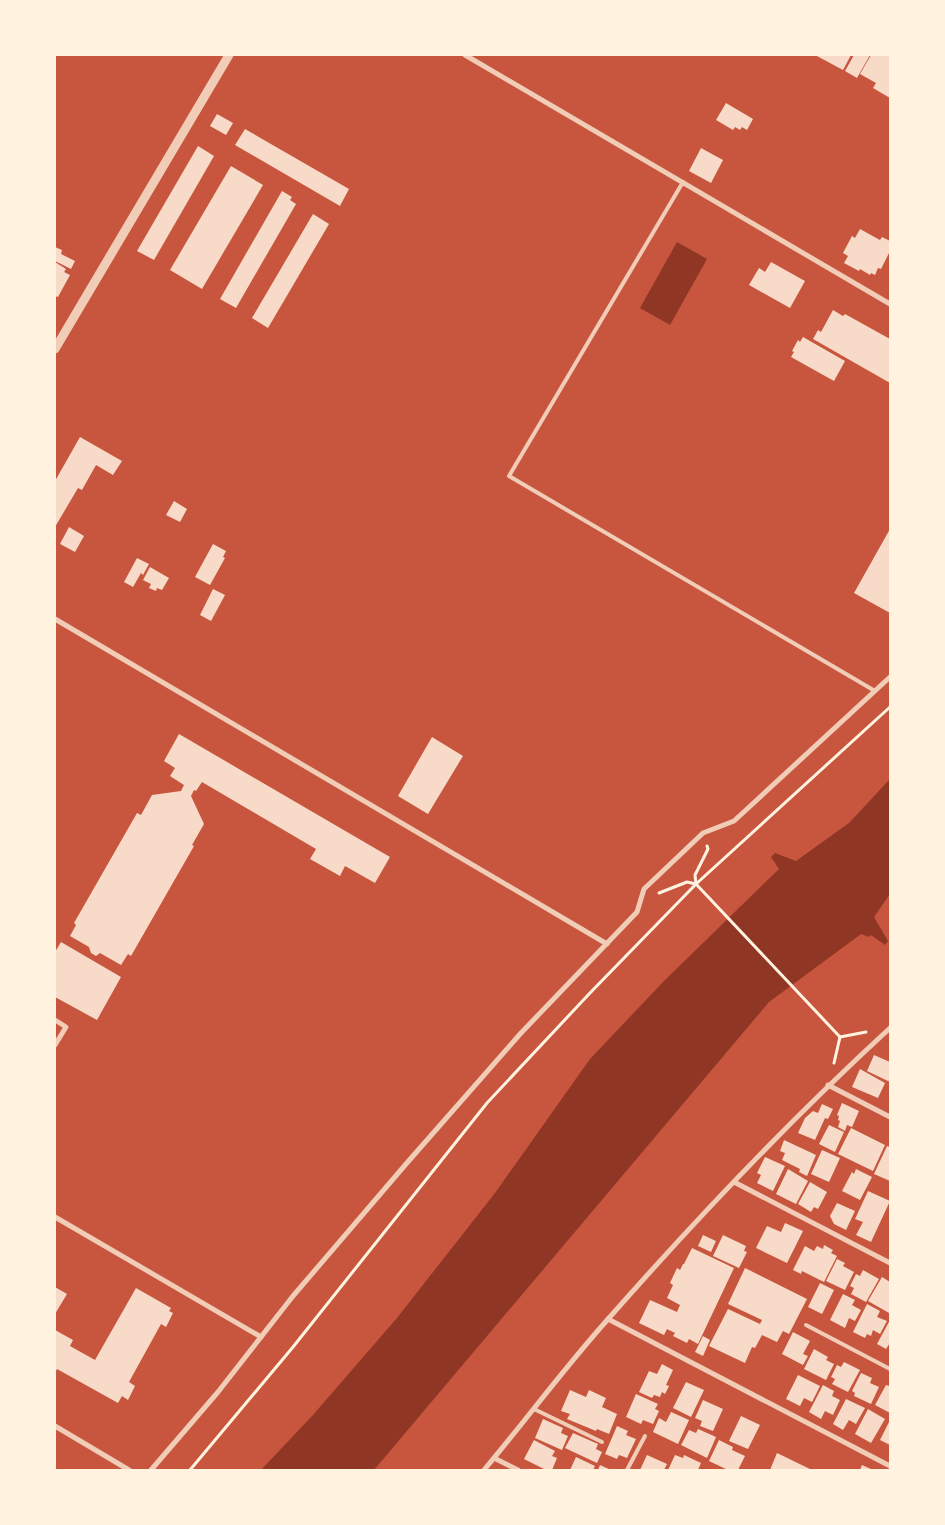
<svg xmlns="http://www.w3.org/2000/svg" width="945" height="1525" font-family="Helvetica,sans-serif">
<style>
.water{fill:#8f3625}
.building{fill:#f7dbc8}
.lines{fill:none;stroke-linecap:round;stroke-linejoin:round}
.path{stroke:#fff3e0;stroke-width:3}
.service{stroke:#f1ccb7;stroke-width:4}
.minor{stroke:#f1ccb7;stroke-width:5}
.tertiary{stroke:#f1ccb7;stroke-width:9}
</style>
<rect width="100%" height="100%" fill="#c8553d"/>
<g class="water">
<path d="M677,242L707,259L670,325L640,308Z"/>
<path d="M890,779V894L874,917L888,941L885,945L871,935L869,937L861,934L769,1002L374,1470H261L313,1415L397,1318L495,1193L590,1059L664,981L779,869L771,857L775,853L796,861L849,823Z"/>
</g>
<g class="building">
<path d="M815,55H851L843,70Z"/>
<path d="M854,55H870L857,78L845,71Z"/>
<path d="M871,55H890V98L873,88L876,83L860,74Z"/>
<path d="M726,103L753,119L747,130L742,127L740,130L735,127L733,130L716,120Z"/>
<path d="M217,114L233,123L226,135L210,126Z"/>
<path d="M245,129L349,189L340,206L235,145Z"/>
<path d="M198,146L214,156L154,260L137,251Z"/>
<path d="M701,148L723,160L711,183L689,171Z"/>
<path d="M231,166L263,185L202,289L170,270Z"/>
<path d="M282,191L292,197L290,200L296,204L236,308L220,299Z"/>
<path d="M313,214L329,224L268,328L252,318Z"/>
<path d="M860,229L880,240L882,237L890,241V251L881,269L878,268L875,275L871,273L870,275L860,269L859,271L844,263L848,256L843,253L852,236L855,238Z"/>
<path d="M55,247L62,250L61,254L75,261L71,269L55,261Z"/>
<path d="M55,262L66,269L64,272L70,275L58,297L55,296Z"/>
<path d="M771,262L805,281L790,308L749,285L759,268L765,272Z"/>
<path d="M833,310L843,316L845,314L890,339V383L813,339L818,330L821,332Z"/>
<path d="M803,337L845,361L834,381L791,357L794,352L792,351L798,340L800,342Z"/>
<path d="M80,437L122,461L113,475L96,465L82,490L78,488L55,527V481Z"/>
<path d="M174,501L187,509L180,522L166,515Z"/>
<path d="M69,527L84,536L75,552L60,544Z"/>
<path d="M890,529V613L854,593Z"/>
<path d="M213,544L226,551L223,557L225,558L210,585L195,577Z"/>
<path d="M137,558L149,564L143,575L141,573L133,587L124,582Z"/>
<path d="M150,567L169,578L162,590L157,588L156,591L149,588L151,584L143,580Z"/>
<path d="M213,589L225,595L211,621L200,615Z"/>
<path d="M179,734L390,857L375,883L345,866L340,876L310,859L316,849L202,782L196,791L194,790L191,796L204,824L192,845L194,846L131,956L128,954L121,965L100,953L96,956L91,953L89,947L70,936L76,925L74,923L137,813L141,815L152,795L181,791L184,785L170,776L175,768L164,761Z"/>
<path d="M432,737L463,756L428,814L398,796Z"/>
<path d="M61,942L121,977L97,1020L55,997V952Z"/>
<path d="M874,1055L890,1062V1082L867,1071Z"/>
<path d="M860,1069L885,1083L878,1098L852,1087Z"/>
<path d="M842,1103L859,1111L852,1127L847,1125L845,1131L838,1127L840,1121L838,1120L839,1116L837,1115Z"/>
<path d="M822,1104L833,1109L828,1119L825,1118L815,1140L798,1133L805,1118L813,1111L818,1113Z"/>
<path d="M829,1125L844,1132L835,1152L819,1144Z"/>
<path d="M851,1128L885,1145L873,1171L838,1154Z"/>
<path d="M784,1140L816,1155L807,1176L799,1172L800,1169L782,1160L785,1153L780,1151Z"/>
<path d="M887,1146L890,1147V1181L874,1174Z"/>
<path d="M822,1150L840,1158L829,1182L811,1174Z"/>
<path d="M765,1157L785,1166L773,1191L757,1183L761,1175L757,1173Z"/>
<path d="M788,1169L808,1181L796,1204L776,1194Z"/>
<path d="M856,1169L872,1177L860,1200L842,1191L852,1172L854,1174Z"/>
<path d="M810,1182L827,1192L818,1209L814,1207L811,1212L798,1204Z"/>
<path d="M868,1191L890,1201L871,1242L856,1235L863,1222L855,1219Z"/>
<path d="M837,1203L855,1211L846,1230L834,1224L830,1216Z"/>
<path d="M785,1223L803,1231L787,1263L756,1248L767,1226L781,1232Z"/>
<path d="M703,1235L716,1241L711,1252L698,1246Z"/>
<path d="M723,1235L746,1246L744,1251L747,1252L739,1268L713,1256Z"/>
<path d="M824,1245L833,1250L831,1253L837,1256L824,1282L802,1271L801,1274L793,1270L805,1246L814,1251L817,1246L823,1249Z"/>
<path d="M692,1248L734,1268L698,1344L689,1339L687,1343L673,1336L675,1333L667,1329L664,1335L639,1323L650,1300L677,1312L680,1305L667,1298L673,1285L670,1283L677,1268L680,1270L683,1264H684Z"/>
<path d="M837,1259L845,1263L843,1266L854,1272L845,1290L826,1281Z"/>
<path d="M745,1268L807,1299L789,1334L783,1331L777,1342L762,1335L755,1348L752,1347L745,1363L709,1346L728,1309L760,1324L762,1320L728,1304Z"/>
<path d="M863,1270L879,1279L866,1302L851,1294L854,1288L850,1286L856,1274L860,1276Z"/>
<path d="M882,1277L890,1282L889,1313L868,1301Z"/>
<path d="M820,1283L834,1290L822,1314L808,1307Z"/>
<path d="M55,1287L67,1294L55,1314Z"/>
<path d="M136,1288L171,1308L169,1311L173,1313L166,1327L161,1324L129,1382L135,1386L128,1400L122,1396L118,1403L57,1369L55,1373V1330L73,1340L70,1346L95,1360Z"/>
<path d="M843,1294L855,1300L852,1305L861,1310L855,1321L849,1318L845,1328L830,1320Z"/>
<path d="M867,1304L880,1311L877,1317L887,1321L880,1334L873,1330L871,1336L867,1334L865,1338L853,1332Z"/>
<path d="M890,1320V1343L886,1349L877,1344Z"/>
<path d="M793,1332L810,1341L803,1354L808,1356L803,1365L782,1354Z"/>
<path d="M703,1336L710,1340L703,1356L695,1352Z"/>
<path d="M814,1349L828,1357L826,1360L834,1364L826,1380L804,1369Z"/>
<path d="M844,1362L860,1370L848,1392L832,1384L835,1379L831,1377L837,1365L841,1367Z"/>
<path d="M662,1364L673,1370L666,1385L669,1386L665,1394L662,1392L660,1397L654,1395L652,1398L639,1392L649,1371L657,1374Z"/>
<path d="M861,1373L872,1378L870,1383L879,1387L871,1404L854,1396L855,1393L852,1391Z"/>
<path d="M798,1375L820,1386L812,1402L804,1398L800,1406L786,1399Z"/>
<path d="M686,1382L704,1390L691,1417L673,1408Z"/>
<path d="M823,1385L834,1391L832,1396L840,1400L833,1415L825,1411L821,1419L809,1412Z"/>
<path d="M886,1385L890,1386V1413L875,1405Z"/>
<path d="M570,1390L586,1397L589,1390L606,1398L602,1407L617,1414L609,1434L597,1429L596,1431L567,1419L570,1414L561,1411Z"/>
<path d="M636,1394L658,1404L655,1409L659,1411L653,1424L643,1420L641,1424L626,1417Z"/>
<path d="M846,1399L865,1408L856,1424L849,1420L843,1430L833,1424Z"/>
<path d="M703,1400L723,1409L713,1431L700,1426L702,1421L695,1418Z"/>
<path d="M868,1409L885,1419L871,1443L855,1434Z"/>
<path d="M671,1412L689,1420L678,1444L653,1432L659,1418L666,1422Z"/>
<path d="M741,1416L760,1425L748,1449L729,1441Z"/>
<path d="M543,1419L563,1428L561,1433L568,1436L562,1450L535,1438Z"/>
<path d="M890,1420V1445L880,1440Z"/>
<path d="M617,1426L628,1431L626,1435L636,1439L627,1458L619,1455L617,1459L605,1454Z"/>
<path d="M698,1429L716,1437L707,1458L681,1445L689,1430L696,1433Z"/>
<path d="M573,1433L598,1444L596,1449L602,1452L597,1463L565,1448Z"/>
<path d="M534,1440L555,1451L552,1456L557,1458L552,1470H546L524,1459Z"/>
<path d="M719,1440L733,1447L732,1450L745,1456L738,1470H728L709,1461Z"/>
<path d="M777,1453L812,1470H770Z"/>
<path d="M647,1455L667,1464L664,1470H640Z"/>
<path d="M675,1455L683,1458L684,1455L701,1463L698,1470H668Z"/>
<path d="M576,1457L595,1466L593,1470H570Z"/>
<path d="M600,1465L611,1470H598Z"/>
<path d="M862,1465L873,1470H860Z"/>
</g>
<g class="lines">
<g class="path">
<path d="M696,884L840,1037"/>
<path d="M659,893L687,882L696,884L695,875L708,849L707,846"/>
<path d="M840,1037L866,1032"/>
<path d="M834,1063L840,1037"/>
<path d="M190,1470L293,1347L487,1103L589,994L696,884L890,707"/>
</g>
<g class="service">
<path d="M683,182L509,476L875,691"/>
<path d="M806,1325L890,1369"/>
<path d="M534,1409L602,1442"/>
<path d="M627,1470L645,1436"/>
</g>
<g class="minor">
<path d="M465,55L890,304"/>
<path d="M55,619L607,944"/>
<path d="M55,1020L66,1027L55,1045"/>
<path d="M828,1085L890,1117"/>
<path d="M734,1182L890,1263"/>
<path d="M55,1217L261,1337"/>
<path d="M608,1319L890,1466"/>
<path d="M55,1426L129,1470"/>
<path d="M494,1458L518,1470"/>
<path d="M151,1470L218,1392L293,1296L406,1164L521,1033L637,912L644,889L703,833L734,821L890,677"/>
<path d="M484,1470C526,1420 565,1367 609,1318C698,1217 791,1119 890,1028"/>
</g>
<path class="tertiary" d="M55,349L229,55"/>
</g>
<rect width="945" height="1525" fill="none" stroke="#fff3e0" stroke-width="112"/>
</svg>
